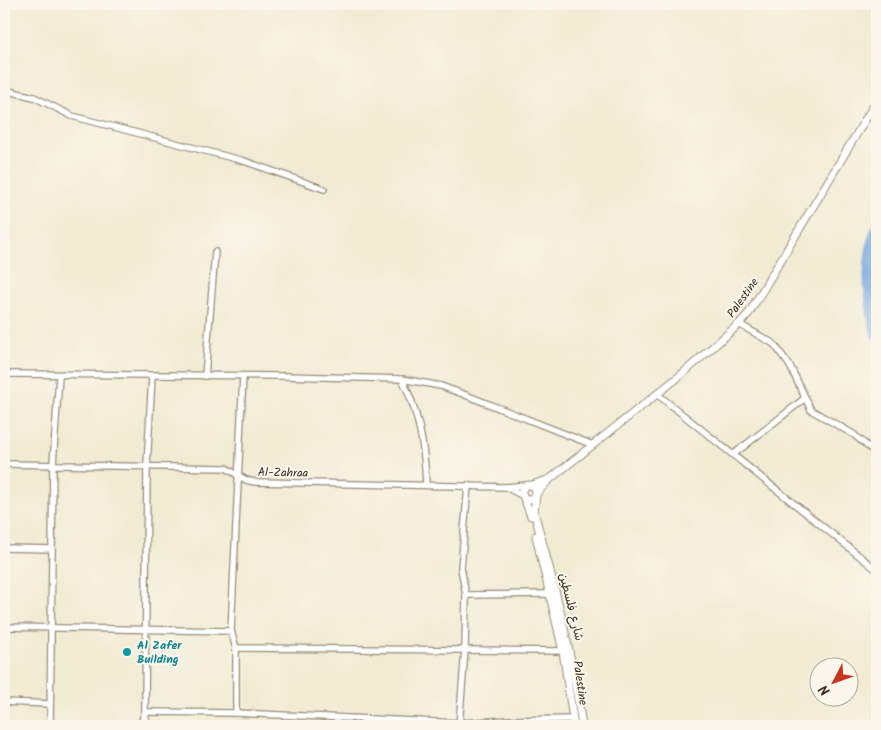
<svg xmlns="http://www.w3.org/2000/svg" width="881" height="730" font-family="Kalam,'Playpen Sans Arabic',sans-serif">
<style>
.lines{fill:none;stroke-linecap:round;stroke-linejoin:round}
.river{stroke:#73a6df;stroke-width:12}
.minor-casing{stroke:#968a78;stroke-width:8}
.tertiary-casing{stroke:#968a78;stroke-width:9}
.minor{stroke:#fff;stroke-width:5.5}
.tertiary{stroke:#fff;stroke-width:7}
.culture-dot{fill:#0f9aa8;stroke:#fbf7ec;stroke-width:2}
.labels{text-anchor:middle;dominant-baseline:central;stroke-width:4;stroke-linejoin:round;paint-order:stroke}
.street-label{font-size:12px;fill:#3b2a1e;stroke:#fbf7ec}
.culture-label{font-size:12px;font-weight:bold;fill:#0d838f;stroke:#fbf7ec;text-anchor:start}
</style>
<rect width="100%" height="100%" fill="#fbf7ec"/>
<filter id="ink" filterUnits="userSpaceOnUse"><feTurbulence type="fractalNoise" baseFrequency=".02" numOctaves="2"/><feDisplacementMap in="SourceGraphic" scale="10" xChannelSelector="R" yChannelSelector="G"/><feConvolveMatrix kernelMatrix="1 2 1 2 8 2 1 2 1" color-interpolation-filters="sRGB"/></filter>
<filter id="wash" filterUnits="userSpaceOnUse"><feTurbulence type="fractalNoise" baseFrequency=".0096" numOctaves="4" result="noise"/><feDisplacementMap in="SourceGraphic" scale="20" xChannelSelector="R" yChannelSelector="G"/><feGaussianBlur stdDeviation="1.12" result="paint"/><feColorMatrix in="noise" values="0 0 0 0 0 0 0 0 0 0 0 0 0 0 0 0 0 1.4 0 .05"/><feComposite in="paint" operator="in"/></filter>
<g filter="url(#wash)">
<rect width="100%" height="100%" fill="#f1ebd3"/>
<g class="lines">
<path class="river" d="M877,229C865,265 869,298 877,334"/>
</g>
</g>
<g filter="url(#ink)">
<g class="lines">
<defs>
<g id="minor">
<path d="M4,90L34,97L72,116L244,161L324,189"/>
<path d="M739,324L774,344L790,366L811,410L853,434L877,454"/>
<path d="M4,374L284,376L402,379C419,412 425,449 426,485"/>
<path d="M205,376L215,252"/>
<path d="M243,376L231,631L236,648V713L459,723L510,720L573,719"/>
<path d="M402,379L441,386L463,394L593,445"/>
<path d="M657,394L877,570"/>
<path d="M734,454L804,399"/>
<path d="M4,464L226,468L246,480L255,482L506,487L527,485"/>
<path d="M506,487L523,496"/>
<path d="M4,548L52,549"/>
<path d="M466,595L549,594"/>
<path d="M4,627L231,631"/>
<path d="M236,648L563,651"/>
<path d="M4,702L50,704"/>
<path d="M145,712L236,713"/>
<path d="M50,726L53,464L59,376"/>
<path d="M140,726L144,714"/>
<path d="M147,726L145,712L147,466L152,376"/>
<path d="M459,726L465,650L466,595L461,568L468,485"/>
</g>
<g id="tertiary">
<circle cx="529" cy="492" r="7"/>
<path d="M532,485L550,479"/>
<path d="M537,493L550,479L681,375L739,324L749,313L877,100"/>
<path d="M536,495L534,512C554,583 572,653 582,726"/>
<path d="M524,498L531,516"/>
<path d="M536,536L563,651L574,726"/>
</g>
</defs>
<use href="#minor" class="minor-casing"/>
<use href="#tertiary" class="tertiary-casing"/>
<use href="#minor" class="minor"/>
<use href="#tertiary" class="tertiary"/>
</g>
</g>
<circle class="culture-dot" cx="127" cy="652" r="5"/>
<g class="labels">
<g class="street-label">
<text transform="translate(743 298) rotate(-55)">Palestine</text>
<text transform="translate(283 473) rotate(1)">Al-Zahraa</text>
<text transform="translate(571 607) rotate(76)">شارع فلسطين</text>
<text transform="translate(580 683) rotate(82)">Palestine</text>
</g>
<g class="culture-label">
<text x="137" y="645">Al Zafer<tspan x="137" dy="14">Building</tspan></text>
</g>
</g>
<rect width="881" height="730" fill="none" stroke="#fbf7ec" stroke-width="20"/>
<g transform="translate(834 682) rotate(229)"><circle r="24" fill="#fbf7ec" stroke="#aea59a"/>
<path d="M0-4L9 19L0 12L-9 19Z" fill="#c8321e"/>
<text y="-8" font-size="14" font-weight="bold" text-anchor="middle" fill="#3b2a1e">N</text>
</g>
</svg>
